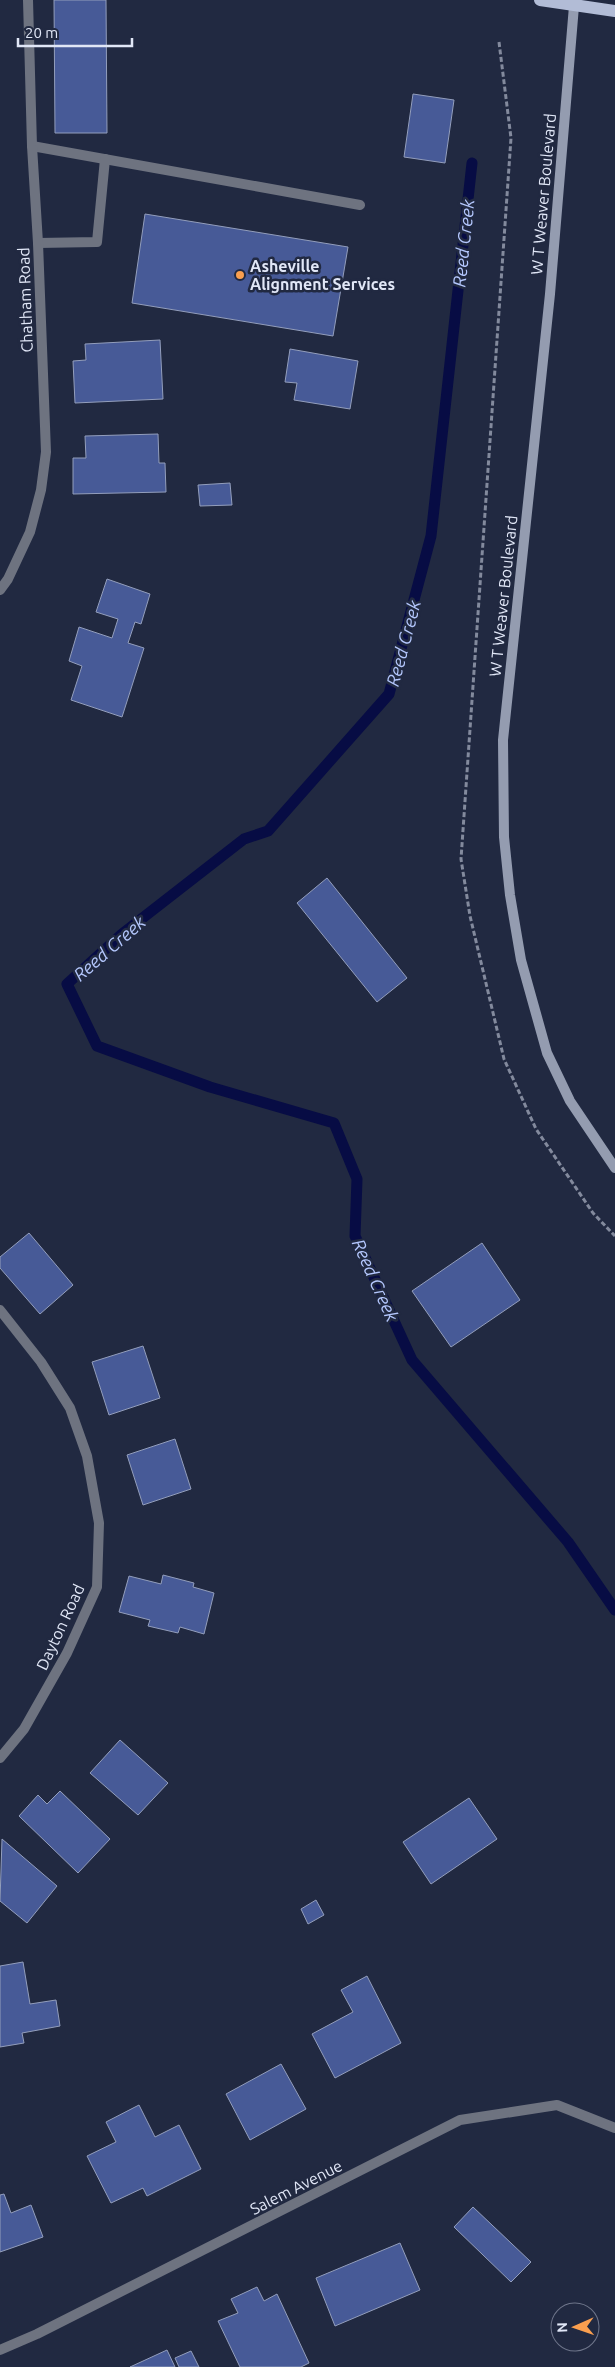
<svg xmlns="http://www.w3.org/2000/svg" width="615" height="2367" font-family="Ubuntu,sans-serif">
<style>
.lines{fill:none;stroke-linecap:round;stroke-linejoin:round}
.stream{stroke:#070c44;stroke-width:11}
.building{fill:#475a97;stroke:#939ebc}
.path{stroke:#838a9d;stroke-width:3;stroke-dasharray:5 2.5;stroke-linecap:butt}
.service{stroke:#6e7380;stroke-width:10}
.minor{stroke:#6e7380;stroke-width:10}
.secondary{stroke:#949cb0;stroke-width:10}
.primary{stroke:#b2bcd6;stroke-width:12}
.poi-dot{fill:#fa9f4f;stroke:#212941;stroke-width:2}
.labels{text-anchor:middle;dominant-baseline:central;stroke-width:5;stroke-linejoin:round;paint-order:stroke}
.street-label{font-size:16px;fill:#e1e7f7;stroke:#212941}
.poi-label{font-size:16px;font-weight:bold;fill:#e1e7f7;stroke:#212941;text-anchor:start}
.water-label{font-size:18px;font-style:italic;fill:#b4c7fd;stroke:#212941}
</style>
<rect width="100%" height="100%" fill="#212941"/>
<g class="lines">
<path class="stream" d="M472,163L431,536L389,694L268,831L244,839L122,934L67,984L97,1046L210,1087L334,1123L357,1179L355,1236L412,1360L568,1542L615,1610"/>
</g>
<g class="building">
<path d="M54,0H106L107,133H55Z"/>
<path d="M413,94L454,100L445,163L404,157Z"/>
<path d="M145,214L348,247L333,336L132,303Z"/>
<path d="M160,340L163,399L75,403L73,361L86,360L85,344Z"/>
<path d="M290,349L358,361L350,409L294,400L297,383L285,382Z"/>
<path d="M158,434L159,463H165L166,492L73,494V458H86L85,436Z"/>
<path d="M230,483L232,505L200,506L198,485Z"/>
<path d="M107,579L150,594L141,624L135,622L128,643L144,648L122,717L71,700L82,666L69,661L79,627L112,638L118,619L96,612Z"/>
<path d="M327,878L407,978L377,1002L297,903Z"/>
<path d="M29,1233L73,1285L40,1314L0,1268V1257Z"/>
<path d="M482,1243L520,1300L451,1347L412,1291Z"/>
<path d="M143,1346L160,1398L109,1415L92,1362Z"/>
<path d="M175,1439L191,1489L143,1505L127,1455Z"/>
<path d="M163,1575L194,1583L193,1587L214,1593L204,1634L180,1627L178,1633L148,1626L150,1620L119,1612L129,1576L161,1584Z"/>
<path d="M120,1740L168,1783L138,1815L90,1773Z"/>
<path d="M60,1791L110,1839L78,1873L19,1816L38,1795L47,1804Z"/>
<path d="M469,1798L497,1839L431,1884L403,1842Z"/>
<path d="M2,1839L57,1886L27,1923L0,1901Z"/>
<path d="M316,1900L324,1915L308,1924L301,1909Z"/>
<path d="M23,1962L30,2004L56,2000L60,2026L22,2033L24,2043L0,2047V1966Z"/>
<path d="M367,1976L401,2043L335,2078L312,2034L353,2012L341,1990Z"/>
<path d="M281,2064L306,2109L250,2140L226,2094Z"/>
<path d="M139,2105L155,2137L179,2125L201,2169L147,2196L143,2188L111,2203L87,2156L116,2142L106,2122Z"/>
<path d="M4,2194L11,2213L31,2205L43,2237L0,2252V2195Z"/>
<path d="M473,2207L531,2262L511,2282L454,2227Z"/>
<path d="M400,2243L420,2290L335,2326L316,2278Z"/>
<path d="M257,2287L264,2301L277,2294L309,2363L301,2367H240L218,2321L238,2313L231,2299Z"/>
<path d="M167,2350L175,2367H130Z"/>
<path d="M191,2351L199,2367H179L175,2358Z"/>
</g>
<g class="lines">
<path class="path" d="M499,42L511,138L461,859L470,916L504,1059L536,1129L593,1213L615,1236"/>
<g class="service">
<path d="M32,146L360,205"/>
<path d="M38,243L97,242L105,159"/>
</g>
<g class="minor">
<path d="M0,590L8,579L30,532L41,490L46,452L38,243L32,146L28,0"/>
<path d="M0,1310L41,1362L70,1408L87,1456L99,1523L97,1587L67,1653L24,1729L0,1758"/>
<path d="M0,2350L37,2334L460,2120L557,2105L615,2128"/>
</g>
<path class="secondary" d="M574,6L550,294L503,740L504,837L510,895L521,960L547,1053L570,1101L615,1168"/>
<path class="primary" d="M540,0L615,11"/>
</g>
<circle class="poi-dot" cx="240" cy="275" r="5"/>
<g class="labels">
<g class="street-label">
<text transform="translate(543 194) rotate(-85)">W T Weaver Boulevard</text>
<text transform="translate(25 300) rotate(-92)">Chatham Road</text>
<text transform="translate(503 596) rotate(-84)">W T Weaver Boulevard</text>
<text transform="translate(60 1627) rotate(-65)">Dayton Road</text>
<text transform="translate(296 2187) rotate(-27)">Salem Avenue</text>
</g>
<g class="poi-label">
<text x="250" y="266">Asheville<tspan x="250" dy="18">Alignment Services</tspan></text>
</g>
<g class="water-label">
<text transform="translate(463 243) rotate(-84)">Reed Creek</text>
<text transform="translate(403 643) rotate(-75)">Reed Creek</text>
<text transform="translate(109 948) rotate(-41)">Reed Creek</text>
<text transform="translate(376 1280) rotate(66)">Reed Creek</text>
</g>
</g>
<g transform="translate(575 2327) rotate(268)"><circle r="24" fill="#212941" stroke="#6e758a"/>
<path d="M0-4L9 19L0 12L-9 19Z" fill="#fa9f4f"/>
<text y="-8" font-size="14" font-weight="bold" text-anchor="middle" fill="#e1e7f7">N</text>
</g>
<path d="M18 38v8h114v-8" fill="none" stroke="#e1e7f7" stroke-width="2.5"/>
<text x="25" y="38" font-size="15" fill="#e1e7f7" stroke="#212941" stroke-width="4" paint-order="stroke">20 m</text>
</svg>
